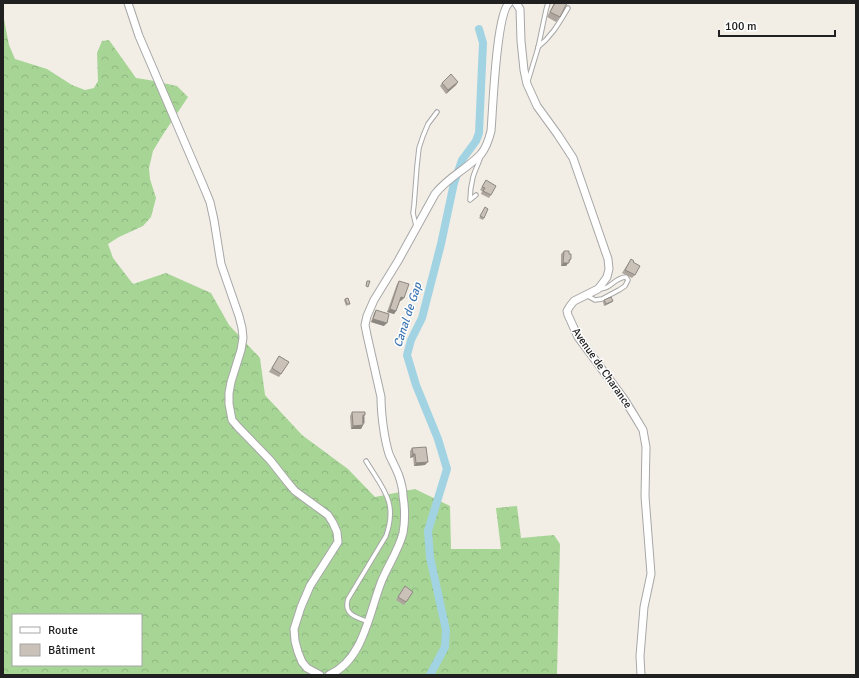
<svg xmlns="http://www.w3.org/2000/svg" width="859" height="678" font-family="Signika,sans-serif">
<style>
.forest{fill:url(#forest-crowns);fill-rule:evenodd}
.lines{fill:none;stroke-linecap:round;stroke-linejoin:round}
.canal{stroke:#a2d3e3;stroke-width:8}
.lane-casing{stroke:#a7a7a7;stroke-width:5.5}
.street-casing{stroke:#a7a7a7;stroke-width:9}
.lane{stroke:#fff;stroke-width:3.5}
.street{stroke:#fff;stroke-width:7}
.wall{fill:#aea69e}
.shaded-wall{fill:#8d8781}
.building{fill:#cac1b8;stroke:#8d8781}
.labels{text-anchor:middle;dominant-baseline:central;stroke-width:3;stroke-linejoin:round;paint-order:stroke}
.street-label{font-size:11px;fill:#202020;stroke:#fff}
.water-label{font-size:12px;font-style:italic;fill:#3f76b2;stroke:#fff}
</style>
<defs>
<pattern id="forest-crowns" width="20" height="18" patternUnits="userSpaceOnUse"><rect width="20" height="18" fill="#a7d596"/><path d="M2 6a3 3 0 1 1 6 0M12 15a3 3 0 1 1 6 0" fill="none" stroke="#8fb781"/></pattern>
</defs>
<rect width="100%" height="100%" fill="#f2eee6"/>
<path class="forest" d="M3,14L9,45L15,59L47,69L72,85L85,90L94,88L98,81L97,53L102,41L109,40L136,78L149,80L177,86L188,97L162,136L153,151L149,168L150,179L156,198L151,217L143,226L119,237L108,244L113,258L133,284L166,273L211,293L229,325L260,358L265,395L302,435L348,469L375,497L415,489L450,506L451,549H501L496,508L517,506L521,538L554,535L560,544L557,675H3ZM13,615H141V665H13Z"/>
<g class="lines">
<path class="canal" d="M430,675L445,647L446,630L430,557L428,531L447,469L438,439L416,385L407,355L411,340L422,318L441,244L454,183L462,160L476,141L479,133L483,43L479,29"/>
<defs>
<g id="lane">
<path d="M538,47C552,36 559,23 568,8"/>
<path d="M528,81L538,48L546,10L548,3"/>
<path d="M476,195L470,200C470,192 471,185 473,177C475,170 479,163 481,156"/>
<path d="M416,226L413,213L414,205L417,166L419,148L423,136L428,124L437,112"/>
<path d="M586,295L595,300L602,299L619,290L625,286L628,280L626,277C613,278 611,290 598,289"/>
<path d="M366,461C383,489 398,502 386,536L348,599C343,615 357,617 368,622"/>
</g>
<g id="street">
<path d="M128,3L139,36L203,185L210,202L214,220L221,264L239,316L242,328L243,338L241,350L231,382L229,393V404L232,420L238,427L270,460L289,484L295,491L328,515L333,523L337,532L338,542L310,586L301,607L294,629L295,641L298,652L302,662L307,668L320,675"/>
<path d="M516,3L520,9L521,41L524,70L527,84L537,106L558,135L573,158L608,259L609,269L607,277L602,284L598,289L574,301L570,306L567,311L568,315L578,337L624,399L634,415L643,430L646,447L645,496L651,574L644,607L640,656L641,675"/>
<path d="M329,675C364,660 369,612 382,580C389,564 399,549 403,533C405,522 405,508 403,496C403,490 401,482 399,476C396,468 392,461 389,454C384,438 381,413 381,397L367,335L365,325L367,316L374,300L398,261L435,194C448,177 467,169 481,154C486,148 489,139 491,131C493,108 496,15 509,3"/>
</g>
</defs>
<use href="#lane" class="lane-casing"/>
<use href="#street" class="street-casing"/>
<use href="#lane" class="lane"/>
<use href="#street" class="street"/>
</g>
<g class="wall">
<path d="M554,3H567L560,17L556,22L547,17Z"/>
<path d="M458,82L456,85L446,94L440,86L442,83Z"/>
<path d="M486,180L491,195L489,198L481,194L482,191L480,190Z"/>
<path d="M485,207L484,218L483,220L479,218Z"/>
<path d="M564,251L569,254L571,259L566,266H561V254Z"/>
<path d="M631,259L633,262L635,275L632,278L622,273Z"/>
<path d="M399,281L401,301H400L396,311L394,314L387,312L397,284Z"/>
<path d="M345,299L350,304L346,306L344,300Z"/>
<path d="M604,300L612,302L604,306L603,302Z"/>
<path d="M376,310L384,326L371,322L374,313Z"/>
<path d="M279,356L289,362L279,377L269,372Z"/>
<path d="M352,412L365,415L364,417L363,425L361,429H351L350,416Z"/>
<path d="M412,448L425,465L414,466L413,457L410,458V451Z"/>
<path d="M402,590L413,592L404,605L396,600Z"/>
</g>
<g class="shaded-wall">
<path d="M458,82L456,85L446,94L448,90Z"/>
<path d="M571,259L566,266H561L563,263Z"/>
<path d="M401,297L404,298L401,301L398,300Z"/>
<path d="M613,301L612,302L604,306L606,304Z"/>
<path d="M390,309L396,311L394,314L387,312Z"/>
<path d="M373,319L387,323L384,326L371,322Z"/>
<path d="M363,425L361,429H351L353,426Z"/>
<path d="M413,454H415L413,457L410,458Z"/>
<path d="M428,462L425,465L414,466L416,463Z"/>
</g>
<g class="building">
<path d="M555,3H567L560,17L550,12Z"/>
<path d="M451,74L458,82L448,90L442,83Z"/>
<path d="M486,180L496,186L491,195L483,191L485,188L482,187Z"/>
<path d="M485,207L488,209L484,218L480,216Z"/>
<path d="M564,251H569V254H571V259L569,260V263H563Z"/>
<path d="M631,259L634,261L633,262L640,266L635,275L625,270Z"/>
<path d="M367,281H370L368,287L366,286Z"/>
<path d="M399,281L409,284L404,298L401,297L396,311L390,309Z"/>
<path d="M611,297L613,301L606,304L604,300Z"/>
<path d="M348,298L350,304H347L345,299Z"/>
<path d="M376,310L389,314L387,323L373,319Z"/>
<path d="M279,356L289,362L281,374L272,368Z"/>
<path d="M352,412H365V415H363V425L353,426Z"/>
<rect x="363" y="417" width="1" height="6"/>
<path d="M426,447L428,462L416,463L415,454H413L412,448Z"/>
<path d="M405,586L413,592L406,602L398,597Z"/>
</g>
<g class="labels">
<g class="street-label">
<text transform="translate(602 368) rotate(55)">Avenue de Charance</text>
</g>
<g class="water-label">
<text transform="translate(408 315) rotate(-72)">Canal de Gap</text>
</g>
</g>
<rect width="859" height="678" fill="none" stroke="#202020" stroke-width="8"/>
<rect x="12" y="614" width="130" height="52" fill="#ffffff" stroke="#a6a6a6"/>
<rect x="20" y="627" width="20" height="6" fill="#ffffff" stroke="#a6a6a6"/>
<text x="48" y="634" font-size="12" fill="#202020">Route</text>
<rect x="20" y="644" width="20" height="12" fill="#cac1b8" stroke="#a6a6a6"/>
<text x="48" y="654" font-size="12" fill="#202020">Bâtiment</text>
<path d="M719 30v6h116v-6" fill="none" stroke="#202020" stroke-width="2"/>
<text x="725" y="30" font-size="12" fill="#202020" stroke="#ffffff" stroke-width="3" paint-order="stroke">100 m</text>
</svg>
